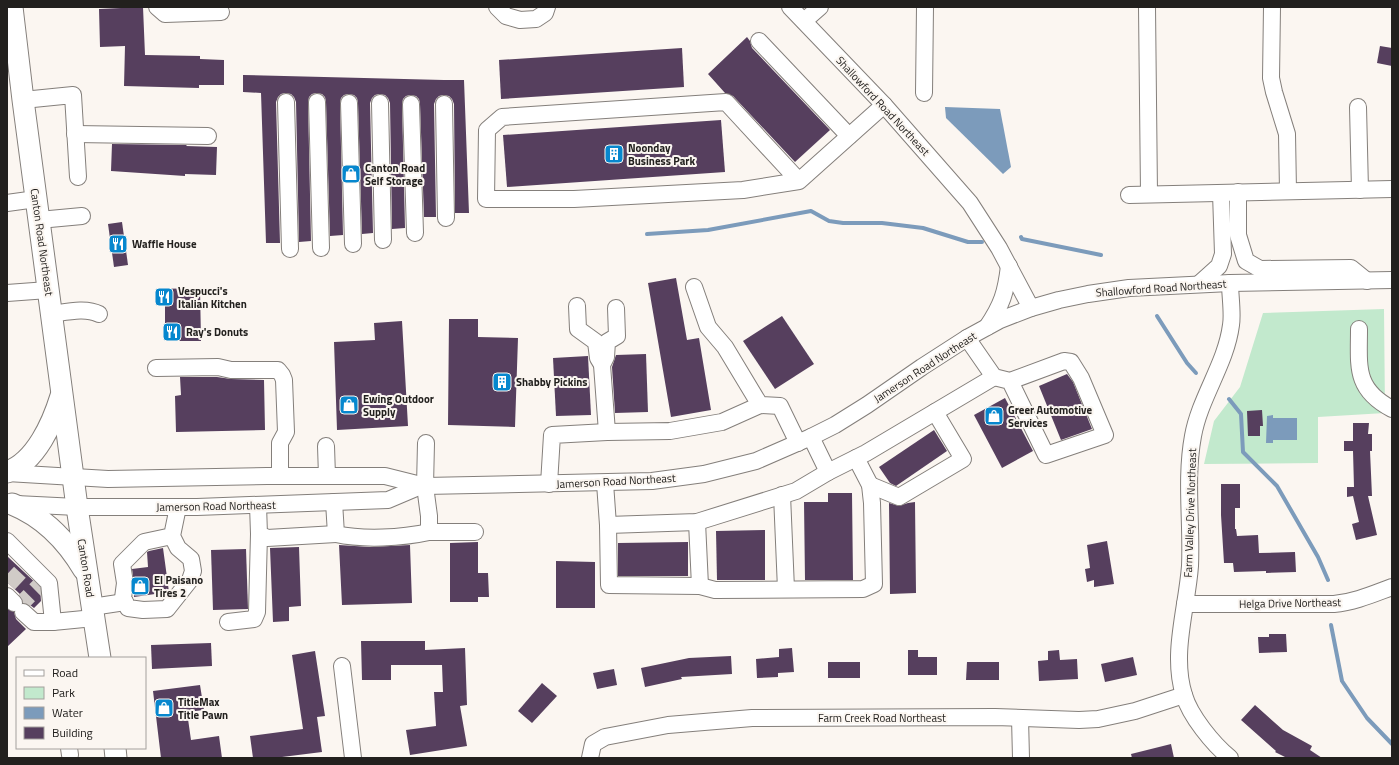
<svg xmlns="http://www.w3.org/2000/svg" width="1399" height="765" font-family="'Titillium Web',sans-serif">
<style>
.green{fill:#c2e9cd}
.water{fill:#7c9bbb}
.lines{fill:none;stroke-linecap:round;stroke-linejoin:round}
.stream{stroke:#7c9bbb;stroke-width:4}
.building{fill:#563f5e}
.minor-tunnel{stroke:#d0cbc7;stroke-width:16;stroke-dasharray:16 8;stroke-linecap:butt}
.minor-casing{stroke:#847f7b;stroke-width:18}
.major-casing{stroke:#847f7b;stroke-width:23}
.minor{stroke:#fff;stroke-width:16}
.major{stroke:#fff;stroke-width:21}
.labels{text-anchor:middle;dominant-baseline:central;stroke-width:4;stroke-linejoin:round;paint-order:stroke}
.street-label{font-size:11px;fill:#22201e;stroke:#fbf6f1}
.poi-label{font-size:11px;font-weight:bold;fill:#22201e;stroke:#fbf6f1;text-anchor:start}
</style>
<rect width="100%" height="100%" fill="#fbf6f1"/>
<path class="green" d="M1384,309L1385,413L1318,417V463L1204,464L1214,421L1240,387L1263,313Z"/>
<g class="water">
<path d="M945,107L1000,109L1011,167L1003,174L946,118Z"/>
<path d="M1273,415V418H1297V440H1273V443H1266L1267,416Z"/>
</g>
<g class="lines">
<g class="stream">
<path d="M647,234L708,230L811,211L829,221L843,223H882L923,228L968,242H982"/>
<path d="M1021,237L1022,239L1101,255"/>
<path d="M1157,316L1187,363L1196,373"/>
<path d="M1229,399L1241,414L1243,452L1277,486L1318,557L1328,580"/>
<path d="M1331,625L1342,681L1367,718L1392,744"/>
</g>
</g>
<g class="building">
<path d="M143,7L145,55L200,56V59L224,60V85H199V88L124,86L125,46L100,47L99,9Z"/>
<path d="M747,37L750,41L752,48L830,130L795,162L733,96L725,93L708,74Z"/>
<path d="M1380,46L1392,48V66L1377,63Z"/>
<path d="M682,48L684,87L501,99L499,60Z"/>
<path d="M243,75L444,80H464L469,213H455L454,104L452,99L449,96L443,95L439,96L436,99L434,104L436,217H424L420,104L419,99L416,96L410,95L406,96L403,99L402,104L405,228L392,229L390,103L388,98L385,95L379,94L375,95L372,98L370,103L373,233L362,234L358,103L357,98L354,95L348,94L344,95L341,98L340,103L343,235L330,236L326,102L325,97L322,94L316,93L312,94L309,97L308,102L311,241L299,242L296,102L294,97L291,94L285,93L281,94L278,97L276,102L280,243H266L261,93L243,92Z"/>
<path d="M721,120L725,172L507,187L503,135Z"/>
<path d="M112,144L187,145L186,146L217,147L216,175L185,174V176L111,171Z"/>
<path d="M122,222L128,265L114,267L108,224Z"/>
<path d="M676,278L687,340L699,338L711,410L671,417L648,283Z"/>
<path d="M200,288L201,341H165V306H159L158,289Z"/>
<path d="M782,316L814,364L775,389L743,341Z"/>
<path d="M449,319H478V337L518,338L515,427L448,425Z"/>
<path d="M402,321L408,426L337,430L334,342L375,340L374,323Z"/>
<path d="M646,354L648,412L615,413L612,367L616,355Z"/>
<path d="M588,356L591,415L556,416L553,358Z"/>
<path d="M1067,374L1073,382L1092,429L1061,440L1039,386Z"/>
<path d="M180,377H217L231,379L264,380L265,430L176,432L175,396L181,395Z"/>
<path d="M1005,398L1033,451L1002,468L974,415Z"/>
<path d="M1262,410L1263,426H1260V436H1248L1247,411Z"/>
<path d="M1353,423H1369L1368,434H1372V451H1370L1372,496H1368L1377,535L1356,540L1352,524L1359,522L1353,496L1347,497V487H1354L1353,451H1344V441H1353Z"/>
<path d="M934,430L947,451L896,486L890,483L879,467Z"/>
<path d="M1221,484H1240V508H1235V529H1236L1237,536L1258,535L1259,553L1295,552L1296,572L1266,573V571L1234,572L1233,563H1224L1221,515Z"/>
<path d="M828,493H852L853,580H805L804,502H828Z"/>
<path d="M915,502L916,593L890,594L889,503L899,506L908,503Z"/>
<path d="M765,530V580H717L716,531Z"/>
<path d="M1107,541L1114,584L1094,587V580L1087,582L1085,569L1090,568L1087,545Z"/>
<path d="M478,542V573H488L489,597H478V602H450V543Z"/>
<path d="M688,542V576H618V543Z"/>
<path d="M339,545L370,547L410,545L412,603L342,605Z"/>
<path d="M299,547L301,606L289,607V621L273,622L270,548Z"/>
<path d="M163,548L169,592L134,597V582L132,569L148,567L147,552L149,551Z"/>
<path d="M246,549L248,609L213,610L211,550Z"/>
<path d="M7,556L40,587L41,601L34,608L30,605L23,603L21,595L7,582Z"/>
<path d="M556,561L595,562V608H556Z"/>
<path d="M7,609L14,612L16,619L26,629L7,647Z"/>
<path d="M1269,634H1286L1287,652L1259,653L1258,637H1269Z"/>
<path d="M361,641H425V650L465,648L467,705L460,706L467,746L410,755L406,730L436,726L434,692H443L442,665H391V680H362Z"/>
<path d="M211,643L212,666L152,669L151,645Z"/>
<path d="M792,648L794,672L778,673V677L757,678L756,659L779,657V649Z"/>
<path d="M908,650H918V657H937V675H908Z"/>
<path d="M1059,650L1060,660L1077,659L1078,679L1039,681L1038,661L1048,660V651Z"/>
<path d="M315,651L325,716L317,717L322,752L274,758H253L250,736L303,729L292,655Z"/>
<path d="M731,656L732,674L681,677L682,679L645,687L641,668L689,658Z"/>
<path d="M1133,657L1137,675L1105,682L1101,664Z"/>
<rect x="828" y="662" width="32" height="16"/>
<path d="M967,662H999V680H966Z"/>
<path d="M614,669L617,685L597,689L593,673Z"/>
<path d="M542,683L557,696L532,723L518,711Z"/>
<path d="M200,685L204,710L187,712L191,740L219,736L222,758H161L153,691Z"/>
<path d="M1255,705L1283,730L1312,746L1310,750L1322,758H1287L1275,752L1276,751L1241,720Z"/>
<path d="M1171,744L1174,758H1132L1131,754Z"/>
</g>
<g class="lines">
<g class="minor-tunnel">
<path d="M9,584L22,570"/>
<path d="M18,607L39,586"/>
</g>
<defs>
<g id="minor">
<path d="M157,7L165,14L221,12"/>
<path d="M497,7L506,16L520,20L536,19L545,13L547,7"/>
<path d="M790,7L884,105L970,203L999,248L1031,308"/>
<path d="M1147,7L1149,194"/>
<path d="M1272,7L1271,78L1274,92L1287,134L1288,191"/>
<path d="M804,21L820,7"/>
<path d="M759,41L849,136"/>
<path d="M924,93L925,7"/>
<path d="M23,100L73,95L78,177"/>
<path d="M286,102L290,249"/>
<path d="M317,102L321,248"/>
<path d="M349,103L353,244"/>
<path d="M380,103L383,240"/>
<path d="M411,104L415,233"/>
<path d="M444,104L446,218"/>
<path d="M1358,107L1360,190"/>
<path d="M75,134L208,136"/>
<path d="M799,181L726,102L502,117L487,130L486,199H574L743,190L799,181L884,105"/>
<path d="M1238,192V235L1246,261L1260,269L1351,268L1367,281"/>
<path d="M1129,195L1392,189"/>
<path d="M7,203L36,199"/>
<path d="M39,220L82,216"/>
<path d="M1199,284L1219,266L1223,254L1221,193"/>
<path d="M694,287L708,327L725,347L760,405L780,406L798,443"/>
<path d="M7,293L48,290"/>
<path d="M577,306L578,329L596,342L598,358L601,363"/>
<path d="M51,314C66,312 86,307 99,314"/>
<path d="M987,327C1002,305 1006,292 1009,266"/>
<path d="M1359,329C1359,366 1354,389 1392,409"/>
<path d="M967,338L994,377L1010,381L1064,361L1071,362L1081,378L1105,435L1046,455L1010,381"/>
<path d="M156,368L218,367L231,370H278L282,375L284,380L286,432L280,443V476"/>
<path d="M607,432L602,365L606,357L607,342L617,336L616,308"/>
<path d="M811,437L828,472L866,453L994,377"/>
<path d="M326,446L327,476"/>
<path d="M7,473L108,479L267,476H385L425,486L652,481L704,474L756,461L811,437L835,425L867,405L922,367L967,338L1000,320L1031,308L1059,300L1088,294L1129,288L1230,283L1392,280"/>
<path d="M605,483L608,525L697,522L796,491L828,472"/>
<path d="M549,484L552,435L607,432L670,431L722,422L760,405"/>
<path d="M870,485L899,497L963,459L935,412"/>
<path d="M782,495L786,589"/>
<path d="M334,502L336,534C363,540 402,538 429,532V516L425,486L426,443"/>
<path d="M16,504L77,507H197L388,500L421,486"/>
<path d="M258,505L259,534L267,538L336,534"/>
<path d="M697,522L700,586"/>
<path d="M608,525L609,585L700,586L715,590L863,589L874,584L872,503L870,485L856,458"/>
<path d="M429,532H475"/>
<path d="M172,536L144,542L122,564L125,583L123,598L128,608L143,610L167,609L190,580L193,571L191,559L178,548L172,536L178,507"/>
<path d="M7,541L49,583L53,622L94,618"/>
<path d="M7,596L14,603"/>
<path d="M1185,604H1334C1355,602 1373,594 1392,587"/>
<path d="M92,607L125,602"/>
<path d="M23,612L34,622H53"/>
<path d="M228,622L254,619L257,612L259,534"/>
<path d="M342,666L353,758"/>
<path d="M1020,718L1021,758"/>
<path d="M69,748L70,755"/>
<path d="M590,758L593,744L605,737L668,725L752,718L995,717L1079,720L1098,719L1135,711L1184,695"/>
<path d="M1230,758C1213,744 1190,716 1184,695C1171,654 1187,608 1190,566C1192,523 1185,479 1193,436C1200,397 1226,364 1231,325C1233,314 1230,295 1230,283"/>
</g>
<g id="major">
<path d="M12,7L23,100L77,507L100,658"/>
<path d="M7,472C36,462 53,422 61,396"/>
<path d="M12,504C44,517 67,541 84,570"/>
<path d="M115,748L116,758"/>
</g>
</defs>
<use href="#minor" class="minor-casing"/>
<use href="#major" class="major-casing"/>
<use href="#minor" class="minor"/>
<use href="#major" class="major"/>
</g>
<defs>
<symbol id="building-square" viewBox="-11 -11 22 22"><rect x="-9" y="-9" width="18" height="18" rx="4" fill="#0687ce" stroke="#fbf6f1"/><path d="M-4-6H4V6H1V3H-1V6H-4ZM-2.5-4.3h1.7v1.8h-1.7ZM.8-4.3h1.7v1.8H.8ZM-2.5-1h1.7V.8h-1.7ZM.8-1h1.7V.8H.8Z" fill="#fff"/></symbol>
<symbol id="shop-square" viewBox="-11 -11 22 22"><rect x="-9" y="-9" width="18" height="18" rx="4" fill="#0687ce" stroke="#fbf6f1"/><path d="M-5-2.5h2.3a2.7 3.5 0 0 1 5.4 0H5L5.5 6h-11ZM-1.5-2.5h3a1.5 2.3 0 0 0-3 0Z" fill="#fff"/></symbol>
<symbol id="restaurant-square" viewBox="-11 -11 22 22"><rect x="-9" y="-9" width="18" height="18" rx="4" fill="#0687ce" stroke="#fbf6f1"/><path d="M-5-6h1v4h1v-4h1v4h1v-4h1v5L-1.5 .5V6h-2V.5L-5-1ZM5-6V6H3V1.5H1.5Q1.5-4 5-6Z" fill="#fff"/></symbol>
</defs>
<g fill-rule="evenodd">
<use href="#building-square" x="603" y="143" width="22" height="22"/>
<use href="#shop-square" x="340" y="163" width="22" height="22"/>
<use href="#restaurant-square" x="107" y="233" width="22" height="22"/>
<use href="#restaurant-square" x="153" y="286" width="22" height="22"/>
<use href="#restaurant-square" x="161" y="321" width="22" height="22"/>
<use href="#building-square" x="491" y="371" width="22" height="22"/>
<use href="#shop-square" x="338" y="394" width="22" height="22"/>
<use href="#shop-square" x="983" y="405" width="22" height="22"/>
<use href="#shop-square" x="129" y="575" width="22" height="22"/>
<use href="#shop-square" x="153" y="697" width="22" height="22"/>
</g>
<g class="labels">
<g class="street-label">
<text transform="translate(883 106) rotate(47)">Shallowford Road Northeast</text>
<text transform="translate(42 242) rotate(82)">Canton Road Northeast</text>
<text transform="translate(1161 288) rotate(-4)">Shallowford Road Northeast</text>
<text transform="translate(925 367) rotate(-33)">Jamerson Road Northeast</text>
<text transform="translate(616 481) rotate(-3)">Jamerson Road Northeast</text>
<text transform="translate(216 506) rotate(-1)">Jamerson Road Northeast</text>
<text transform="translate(1190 513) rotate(-88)">Farm Valley Drive Northeast</text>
<text transform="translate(86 568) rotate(81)">Canton Road</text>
<text transform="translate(1290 603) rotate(-1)">Helga Drive Northeast</text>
<text x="882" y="718">Farm Creek Road Northeast</text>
</g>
<g class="poi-label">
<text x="628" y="148">Noonday<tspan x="628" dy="13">Business Park</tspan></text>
<text x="365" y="168">Canton Road<tspan x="365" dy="13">Self Storage</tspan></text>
<text x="132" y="244">Waffle House</text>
<text x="178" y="291">Vespucci's<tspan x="178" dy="13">Italian Kitchen</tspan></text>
<text x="186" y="332">Ray's Donuts</text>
<text x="516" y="382">Shabby Pickins</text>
<text x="363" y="399">Ewing Outdoor<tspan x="363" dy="13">Supply</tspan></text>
<text x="1008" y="410">Greer Automotive<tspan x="1008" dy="13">Services</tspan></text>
<text x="154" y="580">El Paisano<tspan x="154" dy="13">Tires 2</tspan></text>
<text x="178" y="702">TitleMax<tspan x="178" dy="13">Title Pawn</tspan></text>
</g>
</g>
<rect width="1399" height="765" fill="none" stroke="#22201e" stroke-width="16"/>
<rect x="16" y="657" width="130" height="92" fill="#fbf6f1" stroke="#a4a09d"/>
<rect x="24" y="670" width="20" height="6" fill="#ffffff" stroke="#a4a09d"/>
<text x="52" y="677" font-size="12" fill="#22201e">Road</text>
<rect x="24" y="687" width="20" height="12" fill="#c2e9cd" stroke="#a4a09d"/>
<text x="52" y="697" font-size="12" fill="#22201e">Park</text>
<rect x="24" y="707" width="20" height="12" fill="#7c9bbb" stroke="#a4a09d"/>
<text x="52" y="717" font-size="12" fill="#22201e">Water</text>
<rect x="24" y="727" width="20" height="12" fill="#563f5e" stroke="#a4a09d"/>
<text x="52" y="737" font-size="12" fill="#22201e">Building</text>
</svg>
